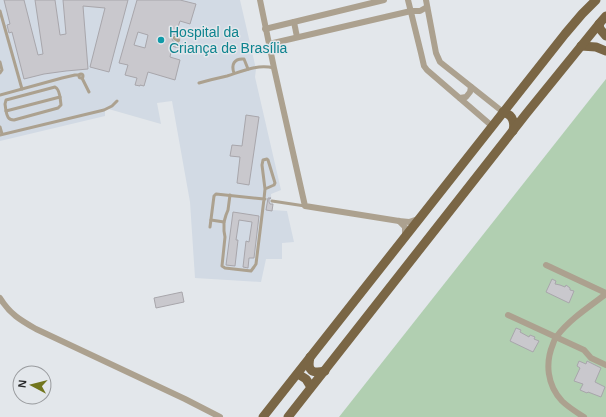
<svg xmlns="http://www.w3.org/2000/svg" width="606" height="417" font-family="Helvetica,sans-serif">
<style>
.built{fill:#d2dae4}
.green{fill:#b1cfb1}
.building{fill:#c9c8cd;stroke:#a8a6ab;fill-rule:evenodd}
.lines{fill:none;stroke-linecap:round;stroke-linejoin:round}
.service{stroke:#aca18f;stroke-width:3}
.pedestrian{stroke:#aca18f;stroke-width:4.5}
.minor{stroke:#aca18f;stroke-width:6}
.primary{stroke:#7a6645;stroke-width:9}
.culture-dot{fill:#0f9aa8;stroke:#e3e7eb;stroke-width:1.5}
.labels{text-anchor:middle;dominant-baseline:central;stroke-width:3;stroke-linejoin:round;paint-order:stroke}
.culture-label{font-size:14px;fill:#0d838f;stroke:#e3e7eb;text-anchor:start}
</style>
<rect width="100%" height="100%" fill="#e3e7eb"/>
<path class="built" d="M0,0H240L256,69L255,77L281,190L271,194L272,210L287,211L294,242L282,243V259H266L261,282L195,278L190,202L172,101L157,103L161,124L105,108V116L0,141Z"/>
<path class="green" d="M606,79V417H339Z"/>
<g class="building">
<path d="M4,0H24L38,55L43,54L35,0H55L60,35L66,34L63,0H128L109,72L90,67L105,8L83,6L88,69L66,71L44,74L24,79L12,32L9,33L7,25L10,24Z"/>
<path d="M137,0H180L196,4L190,24L180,21L177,30L183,31L181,38L175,34L173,35L171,37L173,41L176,43H179L178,48L172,46L170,57L180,60L175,80L148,72L144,86L140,85V86L135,85L137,78L125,75L128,65L119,63ZM138,32L148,35L145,48L134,45Z"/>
<path d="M246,115L259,117L249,185L237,183L240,157L230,156L232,145L242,146Z"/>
<path d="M268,198H271L269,199V202L270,204H273L272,211L266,210Z"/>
<path d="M233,212L259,216L254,258H249L248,268L243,267L246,241L249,242L252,222L239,220L236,240H238L235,266L226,265Z"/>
<path d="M552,279L556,281L555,284L560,285L565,287L566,285L570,288V290L574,291L569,303L546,292Z"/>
<path d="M182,292L184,302L156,308L154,298Z"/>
<path d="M516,328L521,330L520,332L529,337L530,335L535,337L534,339L539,341L533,352L510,341Z"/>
<path d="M579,361L586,364L587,361L601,368L595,382L605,387L601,397L588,392L587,393L580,390L583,384L574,381L580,368L577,366Z"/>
</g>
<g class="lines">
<g class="service">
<path d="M0,11L22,89"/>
<path d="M0,62L2,70L0,73"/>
<path d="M234,73C231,65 234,58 244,59L248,69"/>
<circle cx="81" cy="76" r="2"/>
<path d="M82,78L89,92"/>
<path d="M199,83C209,80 218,78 227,76C243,71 257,64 274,68"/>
<path d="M55,87C59,89 59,93 60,97L6,111L5,104L6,100Z"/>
<path d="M0,95L62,78L75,75H79"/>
<path d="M6,111C7,116 8,120 14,120L58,108L61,105L60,97"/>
<path d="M0,127L2,134"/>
<path d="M0,135L104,110L112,106L117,101"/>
<path d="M265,189L274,185L275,183L268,160L267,159L263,160L262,165L265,189L264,199H265"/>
<path d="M272,201L305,206"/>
<path d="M211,220L224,222L226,215L228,210L230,195"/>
<path d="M210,227L214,196L216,194L264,199L256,264L254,267L251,271L225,268L222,266L225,237L224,231V222"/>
</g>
<path class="pedestrian" d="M175,38L178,40"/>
<g class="minor">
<path d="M260,0L274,68L305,206L399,221L409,222L418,219"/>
<path d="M408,0L421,53L424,66L427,70L492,126"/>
<path d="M426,0L436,53L440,62L503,112"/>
<path d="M294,22L297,37"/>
<path d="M265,29L384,0"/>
<path d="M269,44L411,11H420L427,7"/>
<path d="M460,98L466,97L470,92L471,87"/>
<path d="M399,221L405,227V237"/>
<path d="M546,265L606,293"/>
<path d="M0,298C10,314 20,320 36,329L185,399L220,417"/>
<path d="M508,315L584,350L591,358L606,365"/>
<path d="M584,417C576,412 568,407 562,401C547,385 545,363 553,344C554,341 555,338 557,336C570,319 589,307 606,294"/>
</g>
<g class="primary">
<path d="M599,24L600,29L606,36"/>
<path d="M581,46L596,47L606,51"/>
<path d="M503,112C513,115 515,122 513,131"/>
<path d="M310,357C307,371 312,374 325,371"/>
<path d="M298,374L306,379L311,387"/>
<path d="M263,417L565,34L582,14L596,0"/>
<path d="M288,417L526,114L599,24L606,16"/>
</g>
</g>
<circle class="culture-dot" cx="161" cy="40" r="4"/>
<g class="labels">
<g class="culture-label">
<text x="169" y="32">Hospital da<tspan x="169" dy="16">Criança de Brasília</tspan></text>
</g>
</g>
<g transform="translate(32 385) rotate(277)"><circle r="19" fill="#e3e7eb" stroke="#999b9e"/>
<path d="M0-3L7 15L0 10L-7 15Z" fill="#72761d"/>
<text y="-6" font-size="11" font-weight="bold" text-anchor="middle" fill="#292a2b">N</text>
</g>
</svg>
